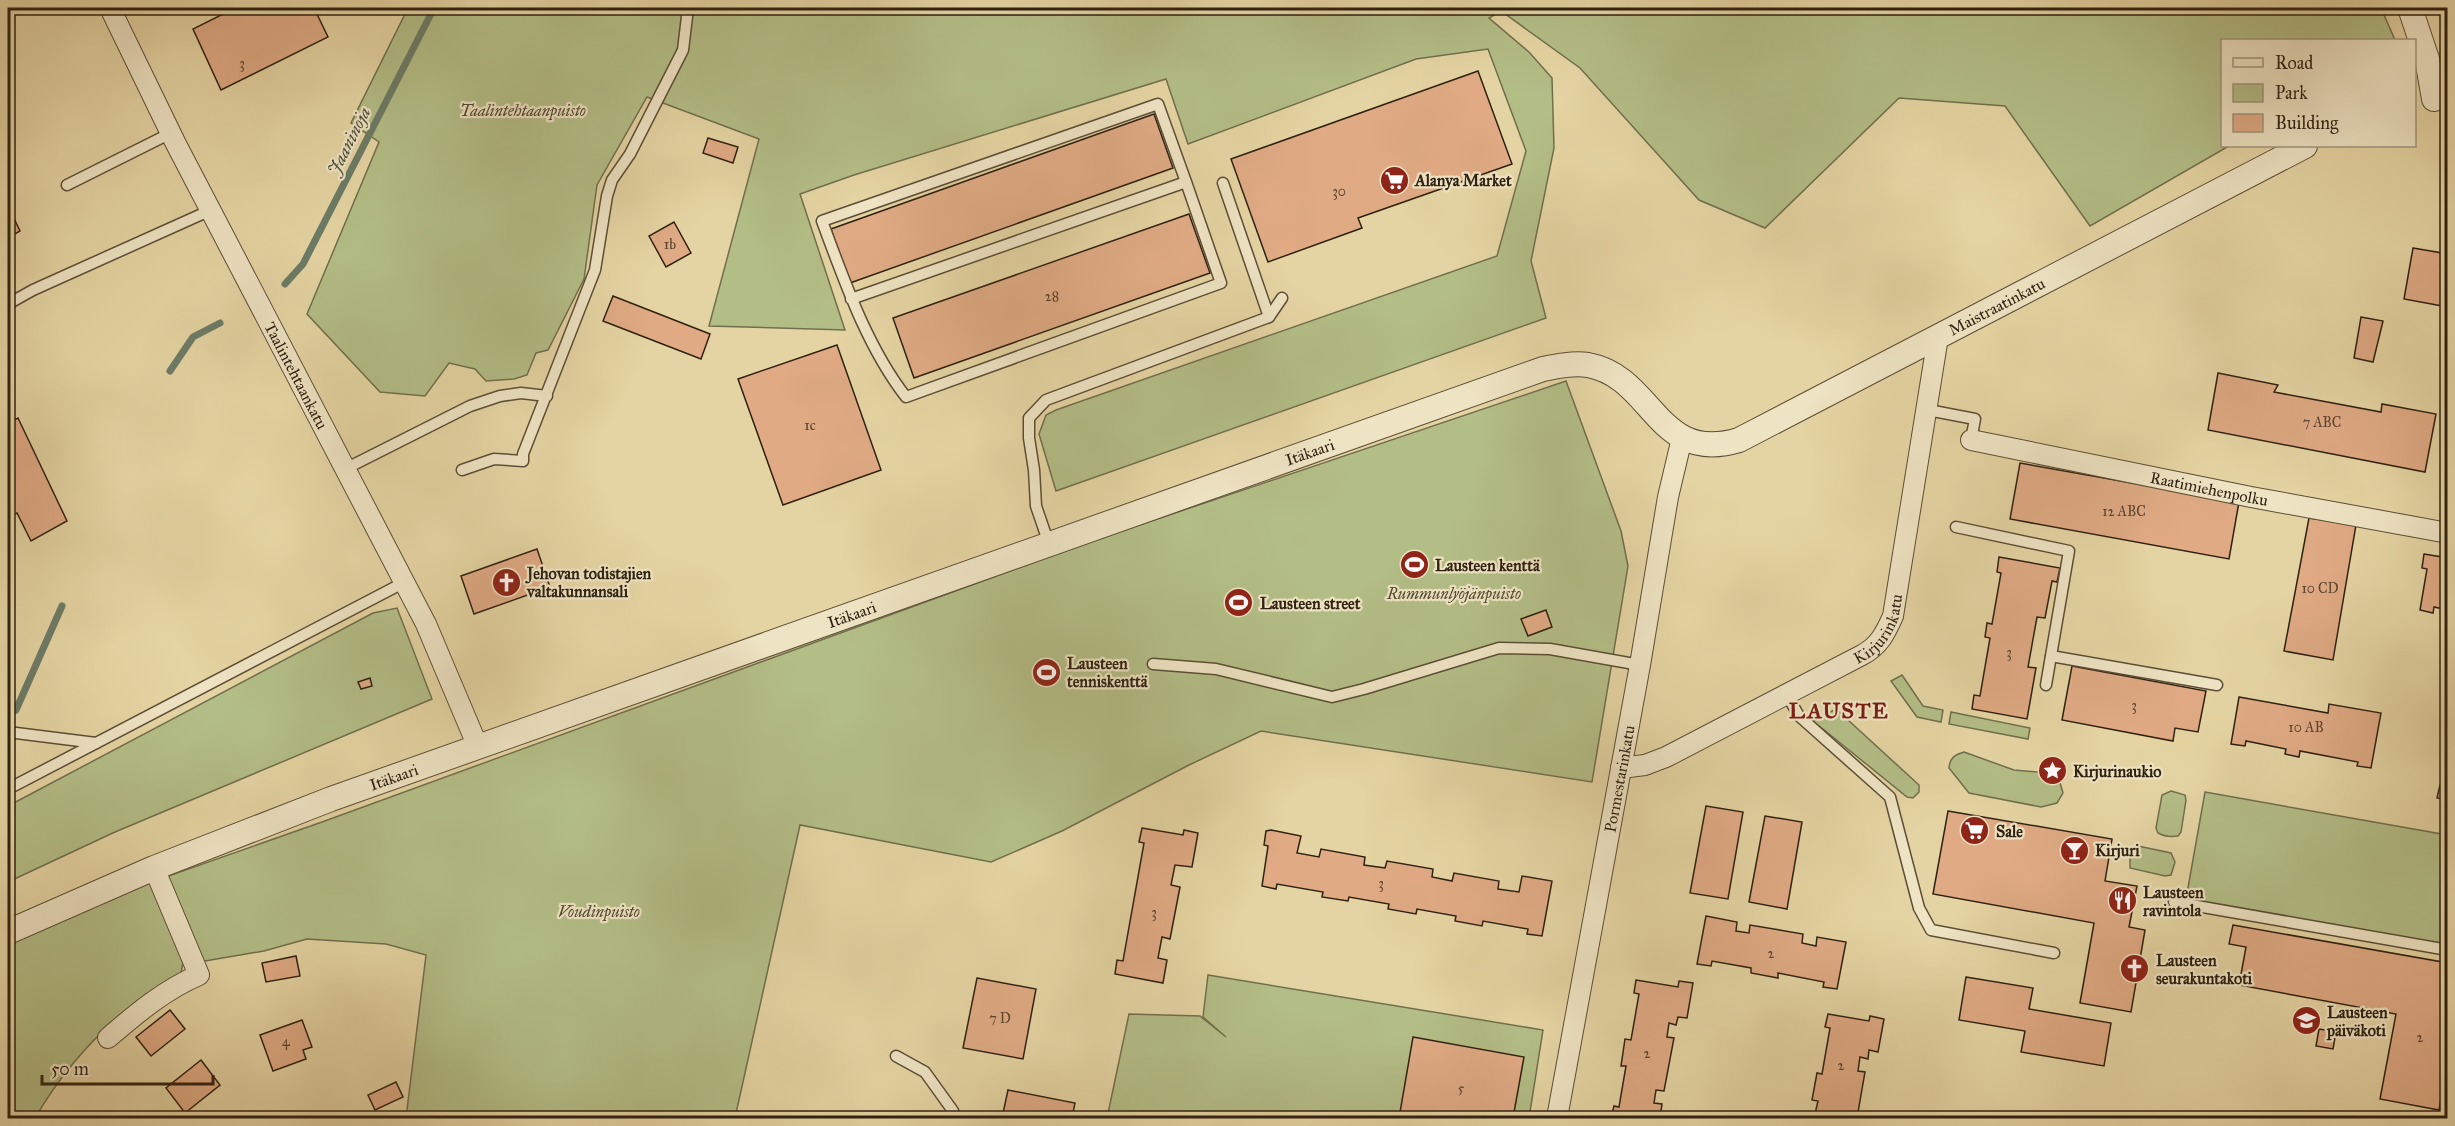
<svg xmlns="http://www.w3.org/2000/svg" width="2455" height="1126" font-family="'IM FELL Great Primer',serif">
<style>
.green{fill:#b3bd86;stroke:#716f4c;stroke-width:1.5}
.lines{fill:none;stroke-linecap:round;stroke-linejoin:round}
.stream{stroke:#6d7c67;stroke-width:7}
.building{fill:#dfaa84;stroke:#2f2111;stroke-width:1.5}
.service-casing{stroke:#5c4e36;stroke-width:13}
.minor-casing{stroke:#5c4e36;stroke-width:22}
.tertiary-casing{stroke:#5c4e36;stroke-width:26}
.service{stroke:#eee3c3;stroke-width:10}
.minor{stroke:#eee3c3;stroke-width:20}
.tertiary{stroke:#eee3c3;stroke-width:24}
.labels{text-anchor:middle;dominant-baseline:central;stroke-width:4.5;stroke-linejoin:round;paint-order:stroke}
.number-label{font-size:14px;fill:#5b432e}
.park-label{font-size:16px;font-style:italic;fill:#50482e;stroke:#eee3c3}
.poi-label{font-size:16px;font-weight:bold;fill:#2f2111;stroke:#eee3c3;text-anchor:start}
.street-label{font-size:16px;fill:#2f2111;stroke:#eee3c3}
.water-label{font-size:18px;font-style:italic;fill:#4e4f3c;stroke:#eee3c3}
.district-label{font-size:22px;font-weight:bold;letter-spacing:1.5px;fill:#7a1f14;stroke:#eee3c3}
</style>
<rect width="100%" height="100%" fill="#e5d4a3"/>
<filter id="stains"><feTurbulence type="fractalNoise" baseFrequency=".00333" numOctaves="4"/><feColorMatrix values="0 0 0 0 .2 0 0 0 0 .09 0 0 0 0 .02 0 0 0 .5 -.17"/></filter>
<radialGradient id="worn" r=".72"><stop offset=".6" stop-color="#630" stop-opacity="0"/><stop offset="1" stop-color="#630" stop-opacity=".3"/></radialGradient>
<g class="green">
<path d="M408,8H2381L2395,40H2222V146H2229L2090,226L2005,106L1899,98L1765,228L1699,200L1580,68L1501,11L1489,18L1529,52L1552,78L1554,148L1531,261L1546,318L1056,491L1039,434L1046,415L1056,410L1497,256L1526,151L1488,49L1416,59L1188,144L1166,79L854,175L800,194L845,330L709,326L759,139L647,97L597,185L584,279L548,350L536,353L527,375L514,379L486,381L475,369L449,363L425,396L380,392L307,314L379,142L351,123Z"/>
<path d="M1566,381L1621,531L1628,566L1592,782L1261,731L1189,765L1062,831L991,862L800,825L735,1118H406L426,955L386,944L307,939L264,951L205,961L184,955L181,974C166,988 146,993 131,1006C93,1037 59,1077 35,1118H8V945L137,887L322,822L1101,538Z"/>
<path d="M397,608L432,699L115,832L8,882V806L373,613Z"/>
<path d="M1902,675L1923,706L1943,710L1941,722L1917,717L1891,681Z"/>
<path d="M1836,709L1919,785V792L1913,798L1907,797L1813,721Z"/>
<path d="M1951,712L2030,728L2028,739L1949,724Z"/>
<path d="M1964,752L2014,770L2050,773L2059,779L2063,793L2057,803L2041,807L1969,793L1949,768C1950,758 1954,755 1964,752Z"/>
<path d="M2171,791L2185,795L2186,800L2181,832L2178,836C2171,837 2165,837 2158,833L2156,828L2162,795Z"/>
<path d="M2205,792L2447,835V946L2186,899Z"/>
<path d="M2138,846L2171,853L2175,862L2171,875L2165,876L2130,868V853L2133,847Z"/>
<path d="M1208,975L1543,1030L1529,1118H1107L1129,1014L1200,1016L1226,1037L1203,1017Z"/>
</g>
<g class="lines">
<g class="stream">
<path d="M285,284L303,264L434,8"/>
<path d="M170,371L193,337L220,323"/>
<path d="M16,710L62,606"/>
</g>
</g>
<g class="building">
<path d="M235,8H314L328,37L221,90L193,29Z"/>
<path d="M1478,71L1512,164L1358,218L1362,228L1268,262L1231,159Z"/>
<path d="M1154,114L1173,168L850,283L831,229Z"/>
<path d="M708,138L738,147L733,163L703,153Z"/>
<path d="M8,206L20,231L8,238Z"/>
<path d="M1189,214L1210,273L914,378L893,318Z"/>
<path d="M674,222L691,253L666,267L649,236Z"/>
<path d="M2413,248L2448,254V307L2404,299Z"/>
<path d="M613,296L710,334L701,359L603,321Z"/>
<path d="M2361,317L2383,321L2373,362L2354,358Z"/>
<path d="M837,345L881,470L783,505L738,379Z"/>
<path d="M2218,373L2278,385L2274,392L2381,412L2382,404L2436,414L2425,472L2208,430Z"/>
<path d="M18,418L67,521L31,541L17,513L8,517V423Z"/>
<path d="M2020,463L2239,502L2229,559L2010,519Z"/>
<path d="M2309,518L2356,525L2333,660L2284,651Z"/>
<path d="M537,549L550,587L474,614L461,576Z"/>
<path d="M2424,554L2448,558V610L2434,607L2433,613L2420,610L2427,569L2422,568Z"/>
<path d="M1999,557L2060,568L2057,582L2052,581L2045,618L2037,617L2028,667L2036,668L2027,719L1972,709L1974,695L1980,696L1990,638L1985,637L1987,623L1992,624L2001,573L1997,572Z"/>
<path d="M1546,610L1552,627L1528,636L1521,619Z"/>
<path d="M2072,666L2206,691L2198,732L2175,728L2173,741L2062,720Z"/>
<path d="M370,678L372,686L361,689L358,682Z"/>
<path d="M2239,697L2328,713L2329,704L2381,713L2371,768L2357,766L2358,762L2300,751L2299,757L2285,754L2286,749L2246,741L2245,746L2231,744Z"/>
<path d="M2448,773V800L2437,798L2440,785L2445,786Z"/>
<path d="M1706,806L1743,812L1728,899L1690,893Z"/>
<path d="M1948,811L2112,839L2105,881L2137,886L2129,927L2145,930L2131,1012L2080,1003L2094,923L1933,894Z"/>
<path d="M1765,816L1802,822L1787,909L1749,902Z"/>
<path d="M1142,828L1183,835L1184,830L1198,833L1192,867L1175,865L1171,885L1180,887L1170,939L1162,937L1158,958L1167,960L1163,983L1115,974L1117,960L1123,961L1144,843L1139,842Z"/>
<path d="M1271,830L1301,836L1297,853L1319,857L1321,849L1365,857L1364,865L1385,868L1387,861L1433,869L1432,877L1452,881L1454,873L1499,881L1498,889L1519,892L1522,876L1552,881L1542,936L1527,934L1528,929L1483,921L1482,926L1455,921L1456,916L1417,909L1416,914L1388,909L1389,904L1349,897L1348,901L1322,897L1323,892L1277,884L1276,889L1262,886L1268,846L1264,845L1266,831Z"/>
<path d="M1706,916L1737,922L1736,931L1749,933L1750,925L1803,934L1802,943L1816,946L1817,937L1846,942L1837,989L1823,987L1824,982L1778,973V978L1751,973V968L1712,961L1711,966L1697,964Z"/>
<path d="M2233,925L2448,963V1060L2439,1110L2380,1099L2396,1014L2239,985L2246,947L2229,944Z"/>
<path d="M296,956L300,976L266,982L262,963Z"/>
<path d="M1966,977L2033,988L2029,1009L2111,1023L2104,1066L2021,1052L2025,1031L1959,1020Z"/>
<path d="M977,978L1036,989L1023,1059L963,1048Z"/>
<path d="M1636,980L1678,987L1679,981L1693,983L1687,1018L1678,1017L1676,1025L1669,1023L1667,1037L1674,1038L1664,1091L1656,1090L1654,1103L1662,1104L1660,1118H1611L1614,1106L1619,1107L1626,1066H1621L1625,1039L1631,1040L1639,994L1634,993Z"/>
<path d="M170,1010L185,1029L151,1056L136,1037Z"/>
<path d="M1828,1014L1869,1021L1870,1016L1884,1019L1878,1052L1869,1050L1868,1059L1860,1057L1858,1071L1865,1072L1857,1118H1814L1818,1101L1812,1100L1817,1073L1822,1074L1830,1028L1825,1027Z"/>
<path d="M302,1020L312,1047L303,1050L306,1059L273,1071L260,1035Z"/>
<path d="M2319,1029L2336,1032L2333,1049L2316,1046Z"/>
<path d="M1413,1037L1524,1057L1513,1118H1399Z"/>
<path d="M201,1060L220,1085L185,1113L166,1088Z"/>
<path d="M396,1082L403,1097L375,1110L368,1095Z"/>
<path d="M1008,1090L1075,1103L1072,1118H1002Z"/>
</g>
<g class="lines">
<defs>
<g id="service">
<path d="M1223,183L1269,317"/>
<path d="M67,185L171,133"/>
<path d="M851,299L1186,182L1158,104L822,221C844,280 867,347 906,397L1221,283L1186,182"/>
<path d="M8,304L33,290L211,210"/>
<path d="M1928,410L1975,419L1971,440"/>
<path d="M345,469L470,406L500,396L521,393L547,396"/>
<path d="M462,470L494,459L523,461V454L595,270L607,196L612,180L630,154L683,50L688,8"/>
<path d="M1956,527L2069,551L2046,685"/>
<path d="M1049,544L1036,506L1034,470L1029,438V418L1046,400L1269,317L1282,298"/>
<path d="M2051,656L2217,685"/>
<path d="M1153,664L1216,669L1332,697L1364,689L1499,648L1550,649L1640,665"/>
<path d="M1787,695L1799,716L1890,797L1919,908L1931,930L2054,953"/>
<path d="M8,732L96,743"/>
<path d="M8,789L403,583"/>
<path d="M2174,902L2448,950"/>
<path d="M896,1056L925,1072L953,1111L954,1118"/>
</g>
<g id="minor">
<path id="s1" d="M110,8L176,144L426,624L478,747"/>
<path id="s2" d="M1971,440L2251,497L2448,533"/>
<path id="s3" d="M1621,768L1645,765L1666,757L1862,655C1879,646 1885,634 1893,616L1938,337"/>
<path d="M108,1038C136,1014 164,990 199,975L154,868"/>
<path id="s4" d="M1557,1118L1640,665L1668,497L1682,438"/>
</g>
<g id="tertiary">
<path d="M2410,8L2427,59L2434,99"/>
<path id="s5" d="M8,932L154,868L331,799L1543,369C1558,366 1573,363 1588,365C1654,377 1656,465 1739,440L2305,146"/>
</g>
</defs>
<use href="#service" class="service-casing"/>
<use href="#minor" class="minor-casing"/>
<use href="#tertiary" class="tertiary-casing"/>
<use href="#service" class="service"/>
<use href="#minor" class="minor"/>
<use href="#tertiary" class="tertiary"/>
</g>
<defs>
<symbol id="supermarket-disc" viewBox="-11 -11 22 22"><circle r="9.5" fill="#8f2418" stroke="#eee3c3"/><path d="M-6-5.5h2.5l.6 2H6L4.5 2H-2.5L-4.4-4H-6ZM-1.5 3.2a1.3 1.3 0 1 0 .1 0ZM3 3.2a1.3 1.3 0 1 0 .1 0Z" fill="#fff"/></symbol>
<symbol id="stadium-disc" viewBox="-11 -11 22 22"><circle r="9.5" fill="#8f2418" stroke="#eee3c3"/><path d="M0-5a6.5 5 0 1 0 0 10a6.5 5 0 1 0 0-10ZM-3.5-1.8h7v3.6h-7Z" fill="#fff"/></symbol>
<symbol id="church-disc" viewBox="-11 -11 22 22"><circle r="9.5" fill="#8f2418" stroke="#eee3c3"/><path d="M-1.2-6h2.4v3.5h3.3v2.4h-3.3V6h-2.4V-.1h-3.3v-2.4h3.3Z" fill="#fff"/></symbol>
<symbol id="sight-disc" viewBox="-11 -11 22 22"><circle r="9.5" fill="#8f2418" stroke="#eee3c3"/><path d="M0-6L1.8-2.2L6-1.7L2.9 1.2L3.7 5.4L0 3.3L-3.7 5.4L-2.9 1.2L-6-1.7L-1.8-2.2Z" fill="#fff"/></symbol>
<symbol id="bar-disc" viewBox="-11 -11 22 22"><circle r="9.5" fill="#8f2418" stroke="#eee3c3"/><path d="M-6-5H6L.8 .8V4.5H3.5V6h-7V4.5H-.8V.8Z" fill="#fff"/></symbol>
<symbol id="restaurant-disc" viewBox="-11 -11 22 22"><circle r="9.5" fill="#8f2418" stroke="#eee3c3"/><path d="M-5-6h1v4h1v-4h1v4h1v-4h1v5L-1.5 .5V6h-2V.5L-5-1ZM5-6V6H3V1.5H1.5Q1.5-4 5-6Z" fill="#fff"/></symbol>
<symbol id="school-disc" viewBox="-11 -11 22 22"><circle r="9.5" fill="#8f2418" stroke="#eee3c3"/><path d="M0-5L7-2L0 1L-7-2ZM-4 1L0 2.5L4 1V4Q0 6-4 4Z" fill="#fff"/></symbol>
</defs>
<g fill-rule="evenodd">
<use href="#supermarket-disc" x="1378" y="164" width="33" height="33"/>
<use href="#stadium-disc" x="1398" y="548" width="33" height="33"/>
<use href="#church-disc" x="490" y="566" width="33" height="33"/>
<use href="#stadium-disc" x="1222" y="586" width="33" height="33"/>
<use href="#stadium-disc" x="1030" y="656" width="33" height="33"/>
<use href="#sight-disc" x="2036" y="754" width="33" height="33"/>
<use href="#supermarket-disc" x="1958" y="814" width="33" height="33"/>
<use href="#bar-disc" x="2058" y="834" width="33" height="33"/>
<use href="#restaurant-disc" x="2106" y="884" width="33" height="33"/>
<use href="#church-disc" x="2118" y="952" width="33" height="33"/>
<use href="#school-disc" x="2290" y="1004" width="33" height="33"/>
</g>
<g class="labels">
<g class="number-label">
<text x="242" y="63">3</text>
<text x="1339" y="191">30</text>
<text x="670" y="244">1b</text>
<text x="1052" y="296">28</text>
<text x="2322" y="422">7 ABC</text>
<text x="810" y="425">1c</text>
<text x="2124" y="511">12 ABC</text>
<text x="2320" y="588">10 CD</text>
<text x="2009" y="652">3</text>
<text x="2134" y="705">3</text>
<text x="2306" y="727">10 AB</text>
<text x="1381" y="883">3</text>
<text x="1154" y="912">3</text>
<text x="1771" y="953">2</text>
<text x="1000" y="1018">7 D</text>
<text x="2420" y="1037">2</text>
<text x="286" y="1041">4</text>
<text x="1647" y="1053">2</text>
<text x="1841" y="1065">2</text>
<text x="1461" y="1088">5</text>
</g>
<g class="park-label">
<text x="523" y="110">Taalintehtaanpuisto</text>
<text x="1454" y="593">Rummunlyöjänpuisto</text>
<text x="599" y="911">Voudinpuisto</text>
</g>
<g class="poi-label">
<text x="1415" y="180">Alanya Market</text>
<text x="1435" y="565">Lausteen kenttä</text>
<text x="527" y="573">Jehovan todistajien<tspan x="527" dy="18">valtakunnansali</tspan></text>
<text x="1260" y="603">Lausteen street</text>
<text x="1067" y="663">Lausteen<tspan x="1067" dy="18">tenniskenttä</tspan></text>
<text x="2073" y="771">Kirjurinaukio</text>
<text x="1996" y="831">Sale</text>
<text x="2095" y="850">Kirjuri</text>
<text x="2143" y="892">Lausteen<tspan x="2143" dy="18">ravintola</tspan></text>
<text x="2156" y="960">Lausteen<tspan x="2156" dy="18">seurakuntakoti</tspan></text>
<text x="2327" y="1012">Lausteen<tspan x="2327" dy="18">päiväkoti</tspan></text>
</g>
<g class="street-label">
<text stroke="none"><textPath href="#s5" startOffset="2150">Maistraatinkatu</textPath></text>
<text stroke="none"><textPath href="#s1" startOffset="412">Taalintehtaankatu</textPath></text>
<text stroke="none"><textPath href="#s5" startOffset="1388">Itäkaari</textPath></text>
<text stroke="none"><textPath href="#s2" startOffset="243">Raatimiehenpolku</textPath></text>
<text stroke="none"><textPath href="#s5" startOffset="902">Itäkaari</textPath></text>
<text stroke="none"><textPath href="#s3" startOffset="300">Kirjurinkatu</textPath></text>
<text stroke="none"><textPath href="#s5" startOffset="416">Itäkaari</textPath></text>
<text stroke="none"><textPath href="#s4" startOffset="345">Pormestarinkatu</textPath></text>
</g>
<g class="water-label">
<text transform="translate(349 141) rotate(-63)">Jaaninoja</text>
</g>
<g class="district-label">
<text x="1839" y="710">LAUSTE</text>
</g>
</g>
<rect width="2455" height="1126" fill="none" stroke="#e5d4a3" stroke-width="30"/>
<rect x="9" y="9" width="2437" height="1108" fill="none" stroke="#2f2111" stroke-width="3"/>
<rect x="15" y="15" width="2425" height="1096" fill="none" stroke="#2f2111" stroke-width="1.5"/>
<rect x="2221" y="39" width="195" height="108" fill="#eee3c3" stroke="#a2957c" stroke-width="1.5"/>
<rect x="2233" y="58" width="30" height="9" fill="#eee3c3" stroke="#a2957c" stroke-width="1.5"/>
<text x="2275" y="69" font-size="18" fill="#2f2111">Road</text>
<rect x="2233" y="84" width="30" height="18" fill="#b3bd86" stroke="#a2957c" stroke-width="1.5"/>
<text x="2275" y="99" font-size="18" fill="#2f2111">Park</text>
<rect x="2233" y="114" width="30" height="18" fill="#dfaa84" stroke="#a2957c" stroke-width="1.5"/>
<text x="2275" y="129" font-size="18" fill="#2f2111">Building</text>
<path d="M42 1075v9h171v-9" fill="none" stroke="#2f2111" stroke-width="3"/>
<text x="51" y="1075" font-size="18" fill="#2f2111" stroke="#eee3c3" stroke-width="4.5" paint-order="stroke">50 m</text>
<rect width="100%" height="100%" filter="url(#stains)"/>
<rect width="100%" height="100%" fill="url(#worn)"/>
</svg>
